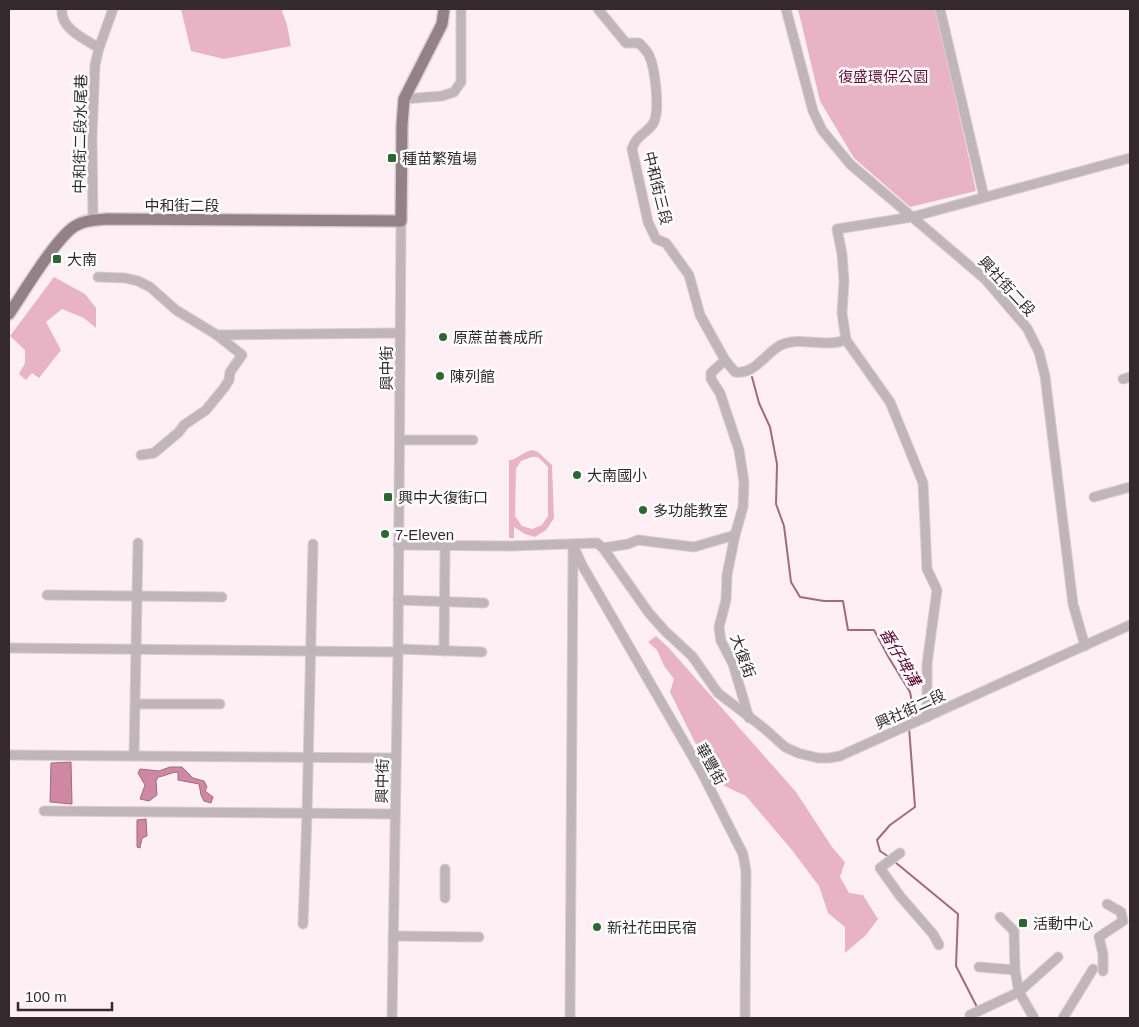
<svg xmlns="http://www.w3.org/2000/svg" width="1139" height="1027" font-family="Helvetica,'Noto Sans TC',sans-serif">
<style>
.green{fill:#e9b3c6;fill-rule:evenodd}
.water{fill:#cf87a2;stroke:#a06b7f}
.lines{fill:none;stroke-linecap:round;stroke-linejoin:round}
.stream{stroke:#a06b7f;stroke-width:2}
.minor-casing{stroke:#daccd0;stroke-width:11}
.major-casing{stroke:#daccd0;stroke-width:14}
.minor{stroke:#c0b5b9;stroke-width:9}
.major{stroke:#948187;stroke-width:11}
.poi-dot{fill:#296831;stroke:#fff;stroke-width:2}
.labels{text-anchor:middle;dominant-baseline:central;stroke-width:5;stroke-linejoin:round;paint-order:stroke}
.park-label{font-size:15px;fill:#68133d;stroke:#fff}
.street-label{font-size:15px;fill:#342a2d;stroke:#fff}
.poi-label{font-size:15px;fill:#342a2d;stroke:#fff;text-anchor:start}
.water-label{font-size:16px;font-style:italic;fill:#5b0232;stroke:#fff}
</style>
<rect width="100%" height="100%" fill="#feeff4"/>
<g class="green">
<path d="M181,9H283L282,11L287,25L291,46L224,59L191,51Z"/>
<path d="M798,9H939L949,68L976,191L910,207L854,158L820,101Z"/>
<path d="M54,277L85,294L96,308V328L84,318L62,309L46,322L61,350L39,378L32,373L26,380L19,374L25,363V350L10,336Z"/>
<path d="M532,450L538,452L552,465L554,518L546,530L535,537L525,534L514,527V538H509V460C517,460 522,452 532,450ZM532,457H538L548,467V516L542,525L532,529L522,526L515,516L516,469L521,461Z"/>
<path d="M656,636L668,647L796,792L832,847L845,862L840,877L849,893L863,895L878,919L866,935L845,953V927L828,913L819,886L791,849L746,796L714,781L670,692L674,679L664,666L657,650L648,642Z"/>
</g>
<g class="water">
<path d="M71,762L72,804L50,802L51,763Z"/>
<path d="M170,767H182L193,778L204,781L207,787L205,791L213,797L211,803L204,801L201,795L199,784L178,780V772C171,772 166,776 158,777L156,781L157,795L149,801L140,799L145,785L138,773L140,769L159,771Z"/>
<path d="M146,819L147,836L142,838L140,848L137,847V820Z"/>
</g>
<g class="lines">
<g class="stream">
<path d="M752,377L759,403L770,427L777,464L776,504L784,526L791,582L800,597L824,601H843L848,630H874L889,658L910,692L913,708L911,720"/>
<path d="M889,857L880,851L877,840L890,825L915,807L909,727"/>
<path d="M895,862L958,914L956,966L977,1007"/>
</g>
<defs>
<g id="minor">
<path d="M62,9C60,29 85,39 99,48"/>
<path d="M598,9L626,43H639C643,47 647,51 649,55C655,68 660,109 654,122C648,133 636,135 632,149L648,222L656,239L666,243L689,275L700,315L725,360L735,372C755,375 765,353 781,345C800,336 824,348 846,340"/>
<path d="M786,9L813,111L822,130L850,164L985,279L1027,328L1039,352L1045,376L1073,604L1085,646"/>
<path d="M940,9L984,197"/>
<path d="M404,99L442,96L454,92L461,82V9"/>
<path d="M93,220L92,136L95,65L99,48L113,9"/>
<path d="M98,277L125,278L138,281L150,287L176,310L217,335L400,333"/>
<path d="M725,360L711,373V379L720,393L739,450L744,482L743,507L735,535L727,575L726,600L719,627L721,641L733,664L749,718"/>
<path d="M1123,379L1130,377"/>
<path d="M400,440H473"/>
<path d="M141,455L154,453L179,432L184,425L206,410L224,388L229,380L230,372L242,355L217,335"/>
<path d="M1094,497L1130,487"/>
<path d="M398,545L511,546L597,543L603,548L649,613L665,631L692,656L718,693L765,729L785,747L798,753L818,758H829L840,756L1130,625"/>
<path d="M573,545L582,565L702,773L743,854L746,871L745,1018"/>
<path d="M603,548L628,544L638,540L694,547L735,535"/>
<path d="M47,595L222,597"/>
<path d="M398,600L484,603"/>
<path d="M9,648L398,652"/>
<path d="M398,649L482,652"/>
<path d="M444,651L445,545"/>
<path d="M135,704H220"/>
<path d="M927,717V664L937,590L927,569L923,483L890,402L846,340L842,313L844,281L842,254L837,229L912,217L1130,158"/>
<path d="M9,755L396,758"/>
<path d="M134,756L138,543"/>
<path d="M44,811L395,814"/>
<path d="M900,853L880,868L900,896L933,934L939,945"/>
<path d="M445,898V869"/>
<path d="M1000,917L1014,931L1015,970L1019,992L1034,1018"/>
<path d="M303,924L307,814L313,544"/>
<path d="M393,936L479,937"/>
<path d="M979,967L1015,970"/>
<path d="M1103,971V954L1099,937L1123,921L1121,912L1107,904"/>
<path d="M970,1015L1019,992L1058,957"/>
<path d="M392,1018L398,652L401,221"/>
<path d="M570,1018L573,550"/>
<path d="M1063,1018L1093,969"/>
</g>
<path id="major" d="M9,314C22,295 58,234 77,225C85,220 97,220 107,219L401,221L402,125L404,99L442,24L444,9"/>
</defs>
<use href="#minor" class="minor-casing"/>
<use href="#major" class="major-casing"/>
<use href="#minor" class="minor"/>
<use href="#major" class="major"/>
</g>
<g class="poi-dot">
<rect x="387" y="153" width="10" height="10" rx="2.5"/>
<rect x="52" y="254" width="10" height="10" rx="2.5"/>
<circle cx="443" cy="337" r="5"/>
<circle cx="440" cy="376" r="5"/>
<circle cx="577" cy="475" r="5"/>
<rect x="383" y="492" width="10" height="10" rx="2.5"/>
<circle cx="643" cy="510" r="5"/>
<circle cx="385" cy="534" r="5"/>
<rect x="1018" y="918" width="10" height="10" rx="2.5"/>
<circle cx="597" cy="927" r="5"/>
</g>
<g class="labels">
<g class="park-label">
<text x="883" y="76">復盛環保公園</text>
</g>
<g class="street-label">
<text transform="translate(80 134) rotate(-89)">中和街二段水尾巷</text>
<text transform="translate(658 188) rotate(76)">中和街三段</text>
<text x="182" y="205">中和街二段</text>
<text transform="translate(1007 286) rotate(47)">興社街二段</text>
<text transform="translate(386 368) rotate(-90)">興中街</text>
<text transform="translate(743 656) rotate(70)">大復街</text>
<text transform="translate(910 709) rotate(-24)">興社街二段</text>
<text transform="translate(711 764) rotate(61)">華豐街</text>
<text transform="translate(382 781) rotate(-89)">興中街</text>
</g>
<g class="poi-label">
<text x="402" y="158">種苗繁殖場</text>
<text x="67" y="259">大南</text>
<text x="453" y="337">原蔗苗養成所</text>
<text x="450" y="376">陳列館</text>
<text x="587" y="475">大南國小</text>
<text x="398" y="497">興中大復街口</text>
<text x="653" y="510">多功能教室</text>
<text x="395" y="534">7-Eleven</text>
<text x="1033" y="923">活動中心</text>
<text x="607" y="927">新社花田民宿</text>
</g>
<g class="water-label">
<text transform="translate(900 657) rotate(60)">番仔埤溝</text>
</g>
</g>
<rect width="1139" height="1027" fill="none" stroke="#342a2d" stroke-width="20"/>
<path d="M18 1002v8h94v-8" fill="none" stroke="#342a2d" stroke-width="2.5"/>
<text x="25" y="1002" font-size="15" fill="#342a2d" stroke="#ffffff" stroke-width="4" paint-order="stroke">100 m</text>
</svg>
